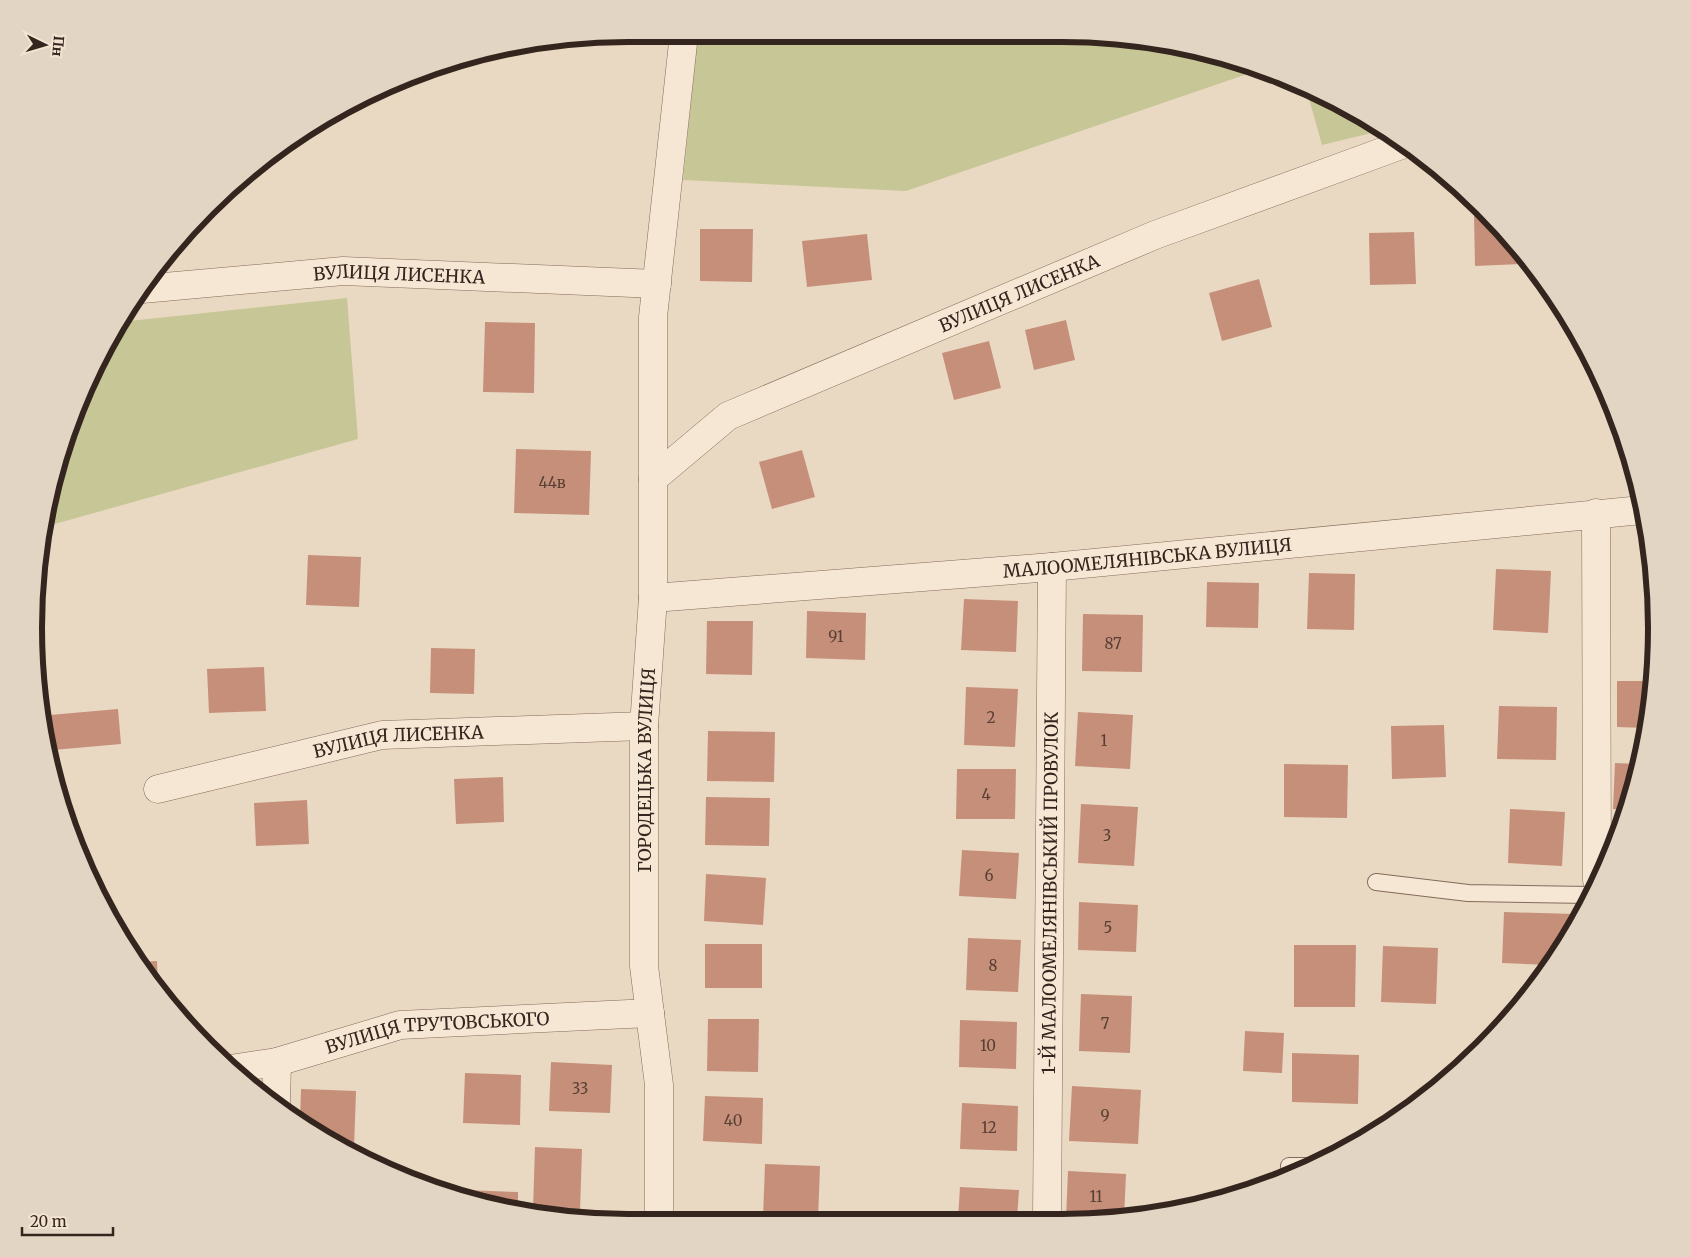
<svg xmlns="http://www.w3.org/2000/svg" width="1690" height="1257" font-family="Merriweather,serif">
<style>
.green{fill:#c7c697}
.building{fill:#c68f7a}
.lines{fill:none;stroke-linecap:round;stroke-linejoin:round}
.service-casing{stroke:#836a5a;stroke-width:18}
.minor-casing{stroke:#836a5a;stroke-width:29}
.service{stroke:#f6e7d4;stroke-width:16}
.minor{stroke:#f6e7d4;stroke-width:28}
.labels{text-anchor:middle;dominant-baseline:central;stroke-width:4;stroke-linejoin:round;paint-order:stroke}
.number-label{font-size:15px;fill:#584035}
.street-label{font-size:18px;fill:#34251e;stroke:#f2e4d1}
.rim{fill:none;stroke:#34251e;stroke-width:6}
</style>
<rect width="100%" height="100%" fill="#ead9c2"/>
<g class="green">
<path d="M718,34L1100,35L1215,54L1259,70L906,191L683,180L697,42Z"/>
<path d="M1306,88L1324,95L1384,130L1322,145Z"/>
<path d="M347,298L358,439L44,527L45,513L95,365L120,322Z"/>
</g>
<g class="building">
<path d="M1488,214L1521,252V264L1475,266L1474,215Z"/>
<path d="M700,229H753L752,282L700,281Z"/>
<path d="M1414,232L1416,284L1370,285L1369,233Z"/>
<path d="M867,234L872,280L807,287L802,241Z"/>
<path d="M1259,279L1272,327L1222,341L1209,293Z"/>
<path d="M1066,320L1075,360L1034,370L1025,330Z"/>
<path d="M485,322L535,323L534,393L483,392Z"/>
<path d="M989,341L1001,388L954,400L942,353Z"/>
<path d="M516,449L591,451L589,515L514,513Z"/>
<path d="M802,450L815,497L772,509L759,462Z"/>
<path d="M308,555L361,557L359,607L306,605Z"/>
<path d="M1496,569L1551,571L1548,633L1493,630Z"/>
<path d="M1309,573L1355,574L1354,630L1307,629Z"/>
<path d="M1207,582L1259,583L1258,628L1206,627Z"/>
<path d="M964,599L1018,601L1016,652L961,650Z"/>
<path d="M807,611L866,613L865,660L806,658Z"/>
<path d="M1083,614L1143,615L1142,672L1082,671Z"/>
<path d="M707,621H753L752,675L706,674Z"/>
<path d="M431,648L475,649L474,694L430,693Z"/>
<path d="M264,667L266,711L209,713L207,669Z"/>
<path d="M1617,681H1652L1651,706L1646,728L1617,727Z"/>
<path d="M966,687L1018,689L1015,747L964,745Z"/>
<path d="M1499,706L1557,707L1556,760L1497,759Z"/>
<path d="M118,709L121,744L53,750L50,715Z"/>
<path d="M1078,712L1133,715L1130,769L1075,766Z"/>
<path d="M1444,725L1446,777L1392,779L1391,726Z"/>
<path d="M708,731L775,732L774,782L707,781Z"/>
<path d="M1615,763L1638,764L1627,810L1613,809Z"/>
<path d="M1284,764L1348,765L1347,818L1284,817Z"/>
<path d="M957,769H1016L1015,819H956Z"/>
<path d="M503,777L504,822L456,824L454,779Z"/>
<path d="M706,797L770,798L769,846L705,845Z"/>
<path d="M307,800L309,844L256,846L254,803Z"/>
<path d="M1081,804L1138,807L1134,866L1078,863Z"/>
<path d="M1510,809L1565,812L1562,866L1508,863Z"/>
<path d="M962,850L1019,853L1016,899L959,896Z"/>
<path d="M706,874L766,878L763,925L704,921Z"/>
<path d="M1079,902L1138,905L1136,952L1078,950Z"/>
<path d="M1504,912L1574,914L1573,930L1549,965L1502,963Z"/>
<path d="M968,938L1021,940L1018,992L966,990Z"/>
<rect x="705" y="944" width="57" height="44"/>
<path d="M1294,945H1356L1355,1007H1294Z"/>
<path d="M1383,946L1438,948L1436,1004L1381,1002Z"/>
<path d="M157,961L158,992L137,962Z"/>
<path d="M1081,994L1132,996L1130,1053L1079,1051Z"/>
<path d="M708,1019H759L758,1072L707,1071Z"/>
<path d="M960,1020L1017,1022L1016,1069L959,1067Z"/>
<path d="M1245,1031L1284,1033L1282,1073L1243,1071Z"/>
<path d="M1292,1053L1359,1055L1358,1104L1292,1102Z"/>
<path d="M551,1062L612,1065L610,1113L549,1111Z"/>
<path d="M465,1073L521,1075L520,1125L463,1123Z"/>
<path d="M1428,1085H1440L1428,1096Z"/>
<path d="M1072,1086L1141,1090L1138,1144L1069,1141Z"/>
<path d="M301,1089L356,1091L354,1149L342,1148L331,1144L300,1121Z"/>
<path d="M705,1096L763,1098L762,1144L703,1141Z"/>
<path d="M962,1103L1018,1106L1017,1151L960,1149Z"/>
<path d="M535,1147L582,1149L580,1212L533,1210Z"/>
<path d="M765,1164L820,1166L818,1220L763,1217Z"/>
<path d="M1068,1171L1126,1174L1124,1218L1066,1219Z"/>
<path d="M960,1187L1019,1190L1017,1219H958Z"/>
<path d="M437,1189L518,1192V1208L438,1192Z"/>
</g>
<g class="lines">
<defs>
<g id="service">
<path d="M1376,882L1468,893L1591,895"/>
<path d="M1289,1166H1309"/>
</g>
<g id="minor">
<path id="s1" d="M142,289L343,271L657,284"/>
<path id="s2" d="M653,479L728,416L1155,235L1404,144"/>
<path d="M1596,513L1597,880"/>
<path id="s3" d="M653,598L1052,567L1642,510"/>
<path id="s4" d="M158,789L382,735L644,726"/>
<path id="s5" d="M230,1069L277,1062L400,1025L650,1013"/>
<path d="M276,1104L277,1062"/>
<path id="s6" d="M1047,1219L1052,567"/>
<path id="s7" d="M659,1221V1085L644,966V726L653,598V317L684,34"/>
</g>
</defs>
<use href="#service" class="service-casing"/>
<use href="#minor" class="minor-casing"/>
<use href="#service" class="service"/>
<use href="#minor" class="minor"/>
</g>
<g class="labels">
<g class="number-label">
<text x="552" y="482">44в</text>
<text x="836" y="636">91</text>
<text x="1113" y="643">87</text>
<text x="991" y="717">2</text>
<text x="1104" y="740">1</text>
<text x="986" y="794">4</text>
<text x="1107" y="835">3</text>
<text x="989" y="875">6</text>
<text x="1108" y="927">5</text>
<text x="993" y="965">8</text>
<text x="1105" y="1023">7</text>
<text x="988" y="1045">10</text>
<text x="580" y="1088">33</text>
<text x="1105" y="1115">9</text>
<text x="733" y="1120">40</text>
<text x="989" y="1127">12</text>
<text x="1096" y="1196">11</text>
</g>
<g class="street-label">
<text stroke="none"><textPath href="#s1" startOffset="258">ВУЛИЦЯ ЛИСЕНКА</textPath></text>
<text stroke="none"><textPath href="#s2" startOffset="414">ВУЛИЦЯ ЛИСЕНКА</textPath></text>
<text stroke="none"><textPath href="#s3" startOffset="496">МАЛООМЕЛЯНІВСЬКА ВУЛИЦЯ</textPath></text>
<text stroke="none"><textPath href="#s4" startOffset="246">ВУЛИЦЯ ЛИСЕНКА</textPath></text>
<text stroke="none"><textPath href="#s7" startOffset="452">ГОРОДЕЦЬКА ВУЛИЦЯ</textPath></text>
<text stroke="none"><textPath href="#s6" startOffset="326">1-Й МАЛООМЕЛЯНІВСЬКИЙ ПРОВУЛОК</textPath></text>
<text stroke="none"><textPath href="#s5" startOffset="212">ВУЛИЦЯ ТРУТОВСЬКОГО</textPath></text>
</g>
</g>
<path d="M0 0H1690V1257H0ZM628 42H1062A586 586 0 0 1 1648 628V628A586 586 0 0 1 1062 1214H628A586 586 0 0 1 42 628V628A586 586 0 0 1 628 42Z" fill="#e3d5c3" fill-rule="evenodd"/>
<path class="rim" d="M628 42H1062A586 586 0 0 1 1648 628V628A586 586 0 0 1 1062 1214H628A586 586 0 0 1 42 628V628A586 586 0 0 1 628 42Z"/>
<g transform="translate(45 45) rotate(95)" stroke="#f2e4d1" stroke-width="4" paint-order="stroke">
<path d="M0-4L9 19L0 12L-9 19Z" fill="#34251e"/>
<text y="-8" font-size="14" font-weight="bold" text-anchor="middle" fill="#34251e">Пн</text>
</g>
<path d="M22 1227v8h91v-8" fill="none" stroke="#34251e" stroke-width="2.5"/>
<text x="30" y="1227" font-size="15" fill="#34251e" stroke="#f2e4d1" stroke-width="4" paint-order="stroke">20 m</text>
</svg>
